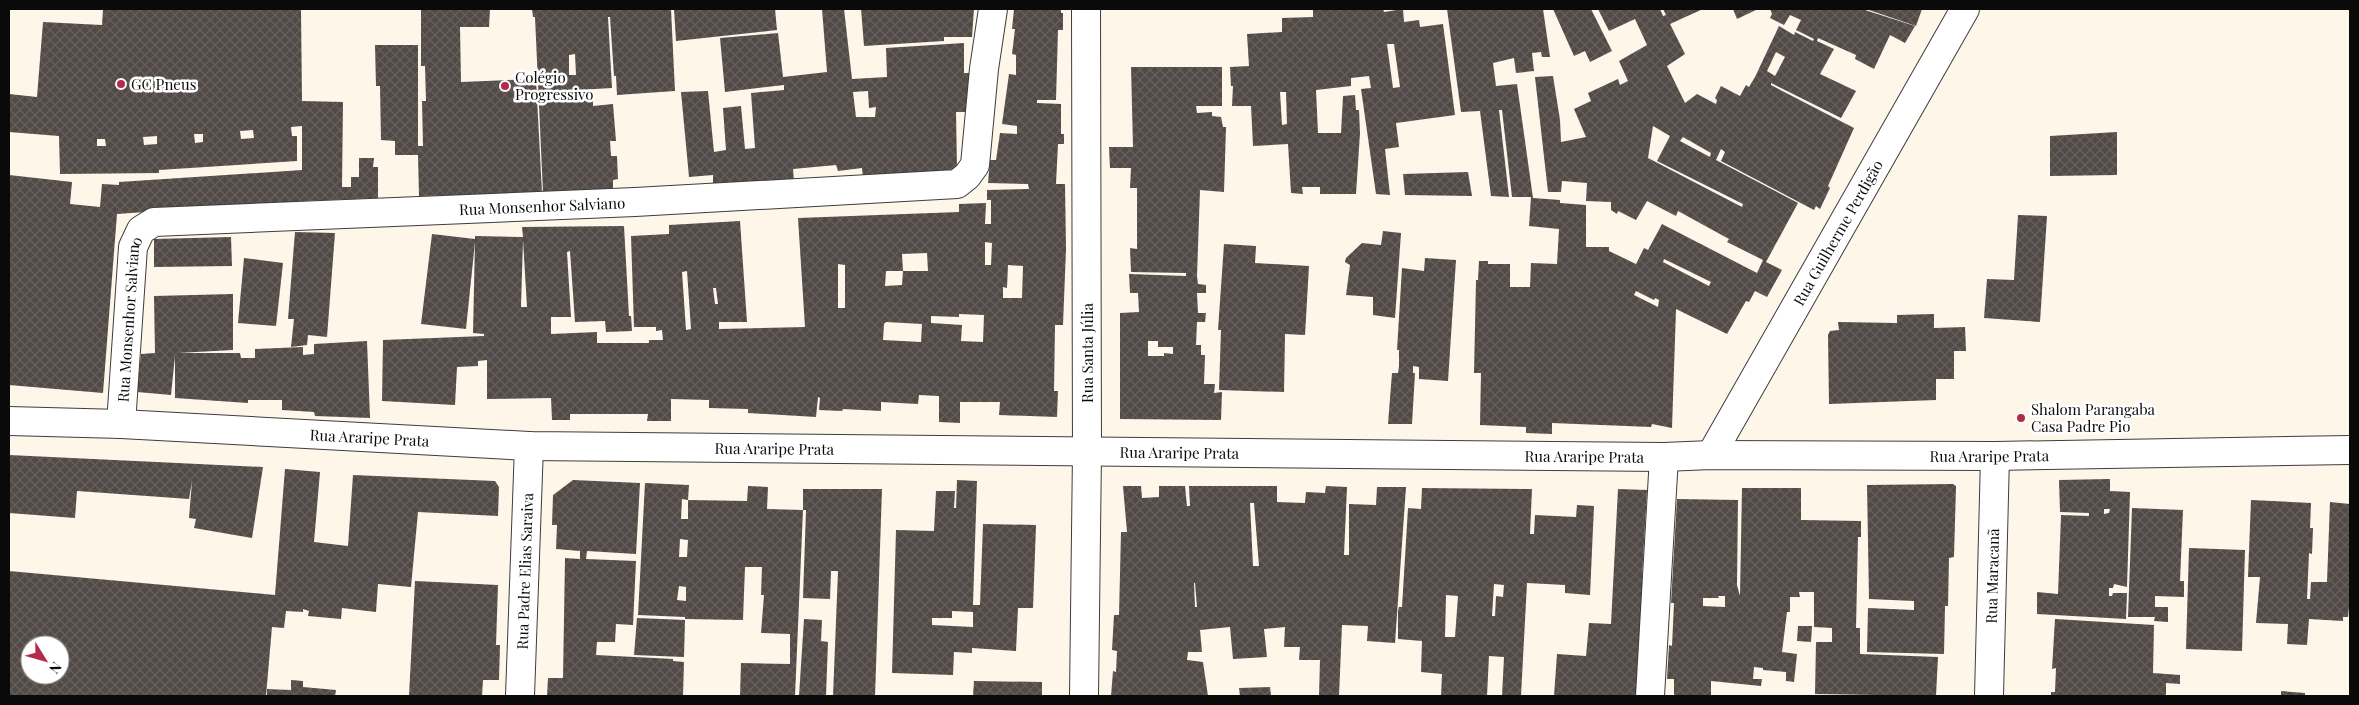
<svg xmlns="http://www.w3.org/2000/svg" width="2359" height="705" font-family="'Playfair Display',serif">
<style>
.building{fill:url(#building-cross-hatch);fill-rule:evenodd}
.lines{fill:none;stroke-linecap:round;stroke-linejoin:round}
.street-casing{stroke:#3d3d3d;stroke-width:30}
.street{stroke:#fff;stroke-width:28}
.poi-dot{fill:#b22b49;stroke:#fff;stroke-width:2}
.labels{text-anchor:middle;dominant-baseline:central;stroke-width:5;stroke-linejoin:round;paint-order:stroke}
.poi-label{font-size:15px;fill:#0a0a0a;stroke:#fff;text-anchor:start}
.street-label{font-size:15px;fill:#0a0a0a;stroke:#fff}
</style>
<defs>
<pattern id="building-cross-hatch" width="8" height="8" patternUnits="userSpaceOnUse" patternTransform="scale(1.25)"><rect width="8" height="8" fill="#524a47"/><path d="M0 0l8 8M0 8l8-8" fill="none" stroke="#66605d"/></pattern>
</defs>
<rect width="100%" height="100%" fill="#fef6e9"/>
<g class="building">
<path d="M103,9H301L302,101L343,102L342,187H351V177H359V158H374L373,167H378V198L303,201L117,214L103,393L9,385V175L72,182L70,204L100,207L102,184L119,185V182L302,170V126L291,127L292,136H297V161L159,170V173L60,174L59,136L9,132V94L37,97L43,22L102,25ZM253,130L254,138L241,139L240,131ZM194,134H203V142L195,143ZM157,136V144L144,145L143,137ZM97,139H105L106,146H97Z"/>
<path d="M421,9H490L489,27H460L461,82L536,79L542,193L419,196L418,155H395V141L381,140L380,86H376L375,45H418V146H423L422,101H426L425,66H421Z"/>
<path d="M532,9H671L675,91L617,95L616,76H614L610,17H608L612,88L578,90V101L593,100V106L613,104L616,141H610L611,156H617L618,179L613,180V191L543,193L535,17H533ZM575,54L576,75H569V55Z"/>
<path d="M674,9H775L777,30L676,41Z"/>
<path d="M822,9H844L852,79L887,77L886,48L964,43V73H970L967,112H956L957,169L863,179L862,168L838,171L836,165L793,169L794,180L713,185V175L689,177L681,92L708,91L714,152L726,150L723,108L741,106L745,149L755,148L751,93L784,90V85L725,92L720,38L778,33L783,77L827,72ZM868,91L869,108L876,107L875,117H856L853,92Z"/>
<path d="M861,9H974L972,37H944V41L864,46Z"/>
<path d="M1014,9H1061V13H1063V30H1058L1056,100H1037V103L1061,104V134H1064V144H1058L1056,184H1065L1066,249L1063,325H1055L1054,391H1058L1057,417L999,415L1000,402H960V423L939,422V396L919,395L918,404L881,402V411L843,409L842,411L819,410L820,398L818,397L816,417L748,413V409L709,408V400L671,399V421H647L648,414H570V420H552L551,398L487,399V360L478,361V366L457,367L455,405L382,401L383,340L484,336V334L473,333L475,242L466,329L421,324L432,234L475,239V236L523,237L522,227L624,226L629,316H631L632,331L606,332L605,321L575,322L570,251L567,252L571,317H551V334L597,332V343H649V340H663L662,330L656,331V327H634L631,236L669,234V225L740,221L747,322H719V329L805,327L798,218L959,212V204L986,203L985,224H991V200H987V190L1029,189L1028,184L988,183L990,160H996L1000,133L1017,134V126L1002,124L1009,74L1016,75V55L1012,54L1015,29H1012ZM523,240L527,307H521ZM985,242L992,243L991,265H985ZM927,253L928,271H903L902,285L885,286L886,271H903L902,254ZM838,264L845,265V308H838ZM1008,265L1023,266L1022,298H1003V287L1007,288ZM687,271L691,329L686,330L682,272ZM713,288H716L718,304H715ZM959,314L984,315L983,342L961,341L962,325L931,323V316L959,317ZM886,322L922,324L921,342L883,340L884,324Z"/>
<path d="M1313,9H1383L1384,12L1403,9L1404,22L1419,20L1420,27L1443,24L1455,115L1396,123L1399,147L1385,149L1390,195L1376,194L1361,89L1371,88L1369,76L1351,78V86L1316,90L1318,133H1341L1343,96L1355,95L1356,110H1359L1360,133L1356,194H1320V187H1302L1303,194L1291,193L1288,144L1253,146L1251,106H1232L1233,86H1231L1230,67L1249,66L1247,34L1282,32V18L1313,17ZM1387,44H1394L1400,87L1393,88ZM1280,92H1286L1287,124L1282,125Z"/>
<path d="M1447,9H1543L1550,57H1542L1541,52L1532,53L1534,71L1516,73L1514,58L1493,63L1496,86L1517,84L1533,198L1560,200V203L1586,205V247H1609V251L1636,264L1644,248L1648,250L1662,224L1757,273L1763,260L1727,242L1729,239L1678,211L1676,216L1647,201L1636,220L1618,211L1617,214L1611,210V202L1586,201L1587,183L1562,181L1561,192H1548L1535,77L1553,76L1560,120L1561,142L1586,137L1574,109L1591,101L1588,93L1618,79L1620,85L1628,81L1619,61L1647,45L1635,19L1609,31L1598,9H1660L1663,16L1666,15L1663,9H1703L1670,24L1685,54L1667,66L1685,103L1697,94L1716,104L1717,100L1715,98L1721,86L1740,96L1746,85L1749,87L1755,77L1779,26L1794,35L1795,32L1813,41L1814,39L1796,30L1801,20L1790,15L1784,25L1770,18L1772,14L1770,9H1862L1915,26L1905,43L1890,35L1874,69L1855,59L1856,55L1818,38L1817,41L1834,49L1820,74L1856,91L1841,118L1771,83V85L1854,128L1828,186L1830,188L1820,209L1816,206L1814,210L1721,161L1725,152L1721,149L1716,160L1798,203L1766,262L1782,270L1767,297L1755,291L1749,302L1746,301L1727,334L1676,309L1672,428L1652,424L1651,427L1552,423V434L1526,433V427L1480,425L1481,373H1474L1476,280H1478L1479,261H1488V264H1510V287H1530L1531,263L1557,264L1559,229L1529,226L1531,197H1512L1502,110H1499L1509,197L1491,196L1480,111L1461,112ZM1776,52L1785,57L1775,76L1767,71ZM1653,126L1670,136L1657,161L1743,204L1742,207L1648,158ZM1683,137L1711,153L1710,157L1680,141ZM1664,259L1711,282L1709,286L1663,262ZM1636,291L1654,300L1655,298L1659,300L1658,307L1634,295Z"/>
<path d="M1553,9H1591L1612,51L1590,62L1585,51L1574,56Z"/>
<path d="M1733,9H1758L1737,19Z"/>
<path d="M1866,9H1922L1916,26Z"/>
<path d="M1131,67H1222V106H1196L1197,113L1212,112V116L1221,117L1223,127H1226L1224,192L1200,190L1197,276L1198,284L1206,285V293H1197L1198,313H1206L1205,322H1197L1196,345H1201V355H1205L1204,384H1215L1214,393L1222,392L1221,420L1120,419V313L1139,312L1138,293H1130L1129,274L1186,276V273L1131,272L1130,248L1137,249V188H1130L1131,168H1110L1109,147H1133ZM1148,341H1158V347H1173V354L1164,353V356H1148Z"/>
<path d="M2117,132V175L2050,176V136Z"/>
<path d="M1468,172L1472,196L1405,195L1403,174Z"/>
<path d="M2018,215L2047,216L2040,322L1984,318L1987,279L2014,280Z"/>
<path d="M1383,231L1401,233L1395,318L1373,315V297L1346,295L1350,265L1345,262L1346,258L1362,243L1381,245Z"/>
<path d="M295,232L335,233L327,337L308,335L307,345L291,347L294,319H288Z"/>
<path d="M231,237L232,266L154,267V239Z"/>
<path d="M1224,244L1256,246L1255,263L1309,266L1305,335L1285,334L1284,392L1219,390L1221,330H1218Z"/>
<path d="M244,258L283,263L276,326L238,323Z"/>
<path d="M1425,258L1456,260L1448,381L1419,379V367L1413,366V373H1415L1412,424H1388L1392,373H1398L1399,366V350H1397L1402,268L1424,271Z"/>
<path d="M233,294V350L178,353H240L241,358H255V349L303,347V355L314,354V344L367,341L370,418L315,416L314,412L282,410V400H248V403L175,398V356L171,395L137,392L141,354L155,353L154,296Z"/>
<path d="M1934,314V328L1965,327L1966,351H1954V379H1936V400L1829,404L1828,335L1830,331L1839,330L1838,322L1897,323V315Z"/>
<path d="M9,455L263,467L252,538L194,528L196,519L189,518L192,481L189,499L77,491L75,518L9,513Z"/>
<path d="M285,469L320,472L314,542L348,546L353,475L495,481L499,487L498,516L418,512L411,587L378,584L376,612L342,608L341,619L308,616L309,611L303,609V612L286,611L284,628L272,627L266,696H9V571L275,595ZM30,645H60V675H30Z"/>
<path d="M2110,479V491L2130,492L2127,587L2114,584L2113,588H2109V596H2112L2113,593H2127L2126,619L2037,614V592L2058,594L2061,515L2089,516V513L2060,512L2059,480ZM2104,509H2110L2109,513L2104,514Z"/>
<path d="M573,480L640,483L636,554L587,551L586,559L636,561L633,625L616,624L615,642H597L596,655L673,659V661L684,662L683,696H547L548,678H563L565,558L580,559V551L556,549L557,525H552L553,495Z"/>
<path d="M957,480L977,481L973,605H980L983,524L1036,525L1033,608H1018L1016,651L972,648V653L954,652L953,675L892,673L896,530L934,531L936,491H955L954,508H956ZM952,611L973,612V627L932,625V618H952Z"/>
<path d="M645,483L689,485L688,500L682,499L681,519H688V500L747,501L748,486L768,487L767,509L803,510L795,696H740L741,663L790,664V634L761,633L764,595H761L762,567H745L743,620L685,619V617L638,615ZM680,539L688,540L687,557H679ZM679,586L686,587V601L677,600Z"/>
<path d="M1953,484L1956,486L1954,557L1949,558L1948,606H1945L1944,654L1867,652L1868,608L1914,610V601L1869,599L1867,485Z"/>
<path d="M1123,486H1141L1142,498L1159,497V486H1185L1187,506H1190L1189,486H1277V502L1305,503L1306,492L1325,493L1326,486L1347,487L1344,555H1349V504L1376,505L1377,487H1406L1395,643L1367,641L1368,626L1342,625L1339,696H1319L1320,660H1299L1300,647H1284L1285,627L1264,629L1267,657L1233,659L1230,627L1200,630L1202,652H1188L1187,660L1203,662L1208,696H1111L1113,671L1116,672L1117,651L1112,650L1114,615H1119L1121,532H1127ZM1250,503H1254L1259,566H1253ZM1194,583H1195L1197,607H1195Z"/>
<path d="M1422,488L1532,489L1530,534H1534L1535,515L1576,517L1577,505L1594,506L1590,595L1565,593V585L1527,583L1521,696H1502L1504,657L1489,656L1487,696H1441L1442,674L1421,672L1422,641L1398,639V611L1399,607H1402L1408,508L1421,509ZM1494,584L1504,585L1503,597L1496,596L1495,616H1492ZM1446,595L1458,596L1455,637H1445Z"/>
<path d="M1742,488H1801V520L1861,521V537H1858L1856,628H1860V654L1938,657L1936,696L1815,694L1816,642H1832V628L1814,627V592H1799L1800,597H1790V612H1787L1782,652L1797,654L1794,682L1786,681V672L1763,670V668L1754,667L1753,679H1762L1761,686L1711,681V696H1674V679H1667L1669,645L1672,646L1674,603H1671L1677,499L1738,500L1737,585L1740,596ZM1718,596H1725V607L1703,606V598H1719Z"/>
<path d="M803,489H882L875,696H833L838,571H831L830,599L803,598L806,510H803Z"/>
<path d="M1618,489L1647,490L1642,577L1647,578L1640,696H1554L1557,654L1586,656L1589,623L1611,624Z"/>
<path d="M2251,500L2311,503L2310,528H2313L2312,554L2309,553L2307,599H2310L2311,582H2327L2330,502L2350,504V598L2348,617H2343V621L2309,619L2307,645L2287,644L2288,624L2256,623L2260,577H2248Z"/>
<path d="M2132,508L2183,510L2180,581H2184V597L2155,596V607H2168V622L2154,621L2155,617H2128Z"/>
<path d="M2189,548L2245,550L2242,651L2186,649Z"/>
<path d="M415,581L498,585L496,645H500L499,680H483L482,696H409Z"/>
<path d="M637,618L685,620L684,657L634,655Z"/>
<path d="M804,619L822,620L821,641L828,642L826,696H799Z"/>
<path d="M2055,619L2154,625L2153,673L2180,675V684L2166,683V696H2051V692H2055L2056,668L2052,669Z"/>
<path d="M1798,626H1812L1811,642L1797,641Z"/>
<path d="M291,680L303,681V687L336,690L335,696H267V689L291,690Z"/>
<path d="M974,681L1042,682V696H973Z"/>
<path d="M1270,687L1271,696H1240L1239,688Z"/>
<path d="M2281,691L2305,693V696H2281Z"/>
</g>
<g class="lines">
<defs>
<g id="street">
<path id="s1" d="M9,421L121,424L529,446L1664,457L1711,455L1995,456L2350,450"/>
<path id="s2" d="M121,424L133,247L141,230L154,222L635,202L957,184L967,176L975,165L984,69L993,9"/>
<path id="s3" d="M1711,455L1965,9"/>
<path id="s4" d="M520,696L529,446"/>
<path d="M1084,696L1087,452L1086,9"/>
<path d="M1650,696L1664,457"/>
<path id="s5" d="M1989,696L1995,456"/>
</g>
</defs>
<use href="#street" class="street-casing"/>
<use href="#street" class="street"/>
</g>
<g class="poi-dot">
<circle cx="121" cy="84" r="5"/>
<circle cx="505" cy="86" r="5"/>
<circle cx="2021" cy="418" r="5"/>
</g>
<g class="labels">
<g class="poi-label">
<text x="515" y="77">Colégio<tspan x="515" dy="17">Progressivo</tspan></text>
<text x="131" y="84">GC Pneus</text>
<text x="2031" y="409">Shalom Parangaba<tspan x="2031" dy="17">Casa Padre Pio</tspan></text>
</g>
<g class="street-label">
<text stroke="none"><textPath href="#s2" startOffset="600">Rua Monsenhor Salviano</textPath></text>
<text stroke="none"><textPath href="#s3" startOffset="256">Rua Guilherme Perdigão</textPath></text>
<text stroke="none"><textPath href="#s2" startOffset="105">Rua Monsenhor Salviano</textPath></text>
<text transform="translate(1087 353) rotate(-90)">Rua Santa Júlia</text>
<text stroke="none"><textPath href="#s1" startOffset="361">Rua Araripe Prata</textPath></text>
<text stroke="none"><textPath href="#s1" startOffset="766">Rua Araripe Prata</textPath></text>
<text stroke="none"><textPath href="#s1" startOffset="1171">Rua Araripe Prata</textPath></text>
<text stroke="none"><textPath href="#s1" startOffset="1576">Rua Araripe Prata</textPath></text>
<text stroke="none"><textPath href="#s1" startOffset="1981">Rua Araripe Prata</textPath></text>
<text stroke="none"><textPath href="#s4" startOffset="125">Rua Padre Elias Saraiva</textPath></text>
<text stroke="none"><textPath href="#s5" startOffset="120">Rua Maracanã</textPath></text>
</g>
</g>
<rect width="2359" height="705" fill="none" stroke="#0a0a0a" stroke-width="20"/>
<g transform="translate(45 660) rotate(127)"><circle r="24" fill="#ffffff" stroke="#9d9d9d"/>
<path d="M0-4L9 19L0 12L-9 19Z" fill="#b22b49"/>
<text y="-8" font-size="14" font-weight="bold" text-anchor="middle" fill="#0a0a0a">N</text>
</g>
</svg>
